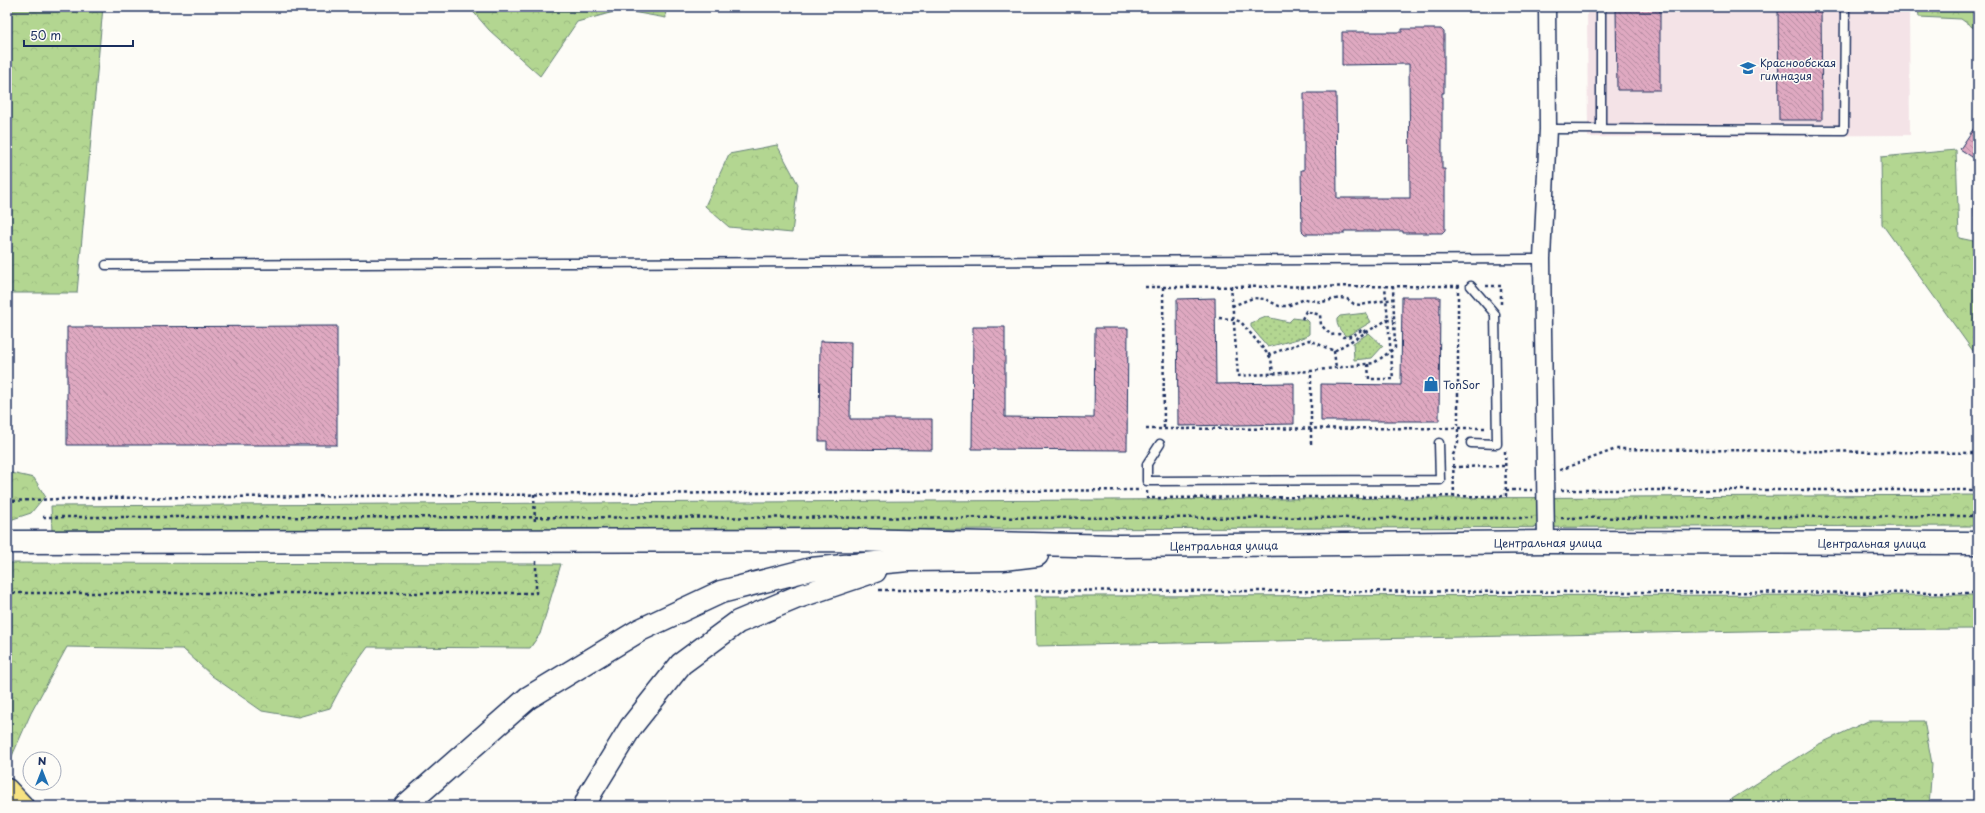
<svg xmlns="http://www.w3.org/2000/svg" width="1985" height="813" font-family="'Playpen Sans',sans-serif">
<style>
.built{fill:#f4e3e7}
.forest{fill:url(#forest-crowns);stroke:#678278}
.park{fill:url(#park-dots);stroke:#678278}
.building{fill:url(#building-back-hatch);stroke:#1b2f5e}
.lines{fill:none;stroke-linecap:round;stroke-linejoin:round}
.service-casing{stroke:#1b2f5e;stroke-width:11}
.minor-casing{stroke:#1b2f5e;stroke-width:19}
.secondary-casing{stroke:#1b2f5e;stroke-width:25}
.trunk-casing{stroke:#1b2f5e;stroke-width:25}
.path{stroke:#1b2f5e;stroke-width:2.5;stroke-dasharray:3 3;stroke-linecap:butt}
.service{stroke:#fdfcf7;stroke-width:8}
.minor{stroke:#fdfcf7;stroke-width:16}
.secondary{stroke:#fdfcf7;stroke-width:22}
.trunk{stroke:#f7e281;stroke-width:22}
.labels{text-anchor:middle;dominant-baseline:central;stroke-width:3;stroke-linejoin:round;paint-order:stroke}
.poi-label{font-size:11px;fill:#1b2f5e;stroke:#fdfcf7;text-anchor:start}
.street-label{font-size:11px;fill:#1b2f5e;stroke:#fdfcf7}
</style>
<defs>
<pattern id="forest-crowns" width="20" height="18" patternUnits="userSpaceOnUse"><rect width="20" height="18" fill="#b3d691"/><path d="M2 6a3 3 0 1 1 6 0M12 15a3 3 0 1 1 6 0" fill="none" stroke="#99b87f"/></pattern>
<pattern id="park-dots" width="8" height="8" patternUnits="userSpaceOnUse"><rect width="8" height="8" fill="#b3d691"/><path d="M2 2h.1M6 6h.1" fill="none" stroke="#99b87f" stroke-width="1.8" stroke-linecap="round"/></pattern>
<pattern id="building-back-hatch" width="6" height="6" patternUnits="userSpaceOnUse"><rect width="6" height="6" fill="#dfa9c1"/><path d="M-1 5l2 2M0 0l6 6M5-1l2 2" fill="none" stroke="#b48aa0"/></pattern>
</defs>
<rect width="100%" height="100%" fill="#fdfcf7"/>
<filter id="ink" filterUnits="userSpaceOnUse"><feTurbulence type="fractalNoise" baseFrequency=".025" numOctaves="2"/><feDisplacementMap in="SourceGraphic" scale="8" xChannelSelector="R" yChannelSelector="G"/><feConvolveMatrix kernelMatrix="1 2 1 2 8 2 1 2 1" color-interpolation-filters="sRGB"/></filter>
<g filter="url(#ink)">
<path class="built" d="M1587,7H1909L1910,135L1588,137Z"/>
<g class="forest">
<path d="M9,7H103L77,293H7V27Z"/>
<path d="M469,7H665L666,18L621,10L577,22L540,76L489,30Z"/>
<path d="M1918,7H1978V31L1961,19L1919,17Z"/>
<path d="M777,145L798,184L792,233L729,227L705,206L729,154Z"/>
<path d="M1956,150L1959,238L1978,242V358L1882,224L1881,157Z"/>
<path d="M7,472L34,478L45,496L31,513L7,521Z"/>
<path d="M1978,495V526L52,532L51,506Z"/>
<path d="M7,563L561,564L540,634L530,648L368,647L347,676L330,708L298,717L262,711L212,676L183,649L67,647L31,713L12,756L7,746Z"/>
<path d="M1978,595V629L1795,630L1036,646L1035,596Z"/>
<path d="M1868,721H1924L1932,764L1929,806H1721L1817,745Z"/>
</g>
<g class="park">
<path d="M1366,313L1371,322L1349,335L1346,336C1341,332 1336,325 1337,319L1340,316Z"/>
<path d="M1266,317L1289,322L1293,318L1307,320L1309,322V334L1305,337L1268,347L1251,327V323Z"/>
<path d="M1369,333L1383,346L1372,358L1354,360L1353,343Z"/>
</g>
<g class="building">
<path d="M1616,7H1660V90H1617Z"/>
<path d="M1778,7H1821L1822,120H1779Z"/>
<path d="M1402,29H1441L1444,32V93H1442V169H1445V230L1442,233H1403V231H1344V234H1305L1302,231L1301,170H1304V93H1336L1337,198H1410L1409,64L1342,65V32H1402Z"/>
<path d="M1974,128L1978,131V161L1960,149Z"/>
<path d="M1974,199H1978V237H1975Z"/>
<path d="M1402,297H1440L1439,421H1321V384L1401,385Z"/>
<path d="M1215,298L1216,384L1294,383V424L1178,426L1177,299Z"/>
<path d="M337,326V445H67V327Z"/>
<path d="M973,327H1005V417L1094,418L1095,328H1128L1127,450L972,449Z"/>
<path d="M820,341L851,342L850,419H932V450L827,449V441H819Z"/>
</g>
<g class="lines">
<defs>
<g id="service">
<path d="M1548,129L1844,130L1845,7"/>
<path d="M1601,129V7"/>
<path d="M106,265L1542,259"/>
<path d="M1471,286L1495,314L1497,444L1471,443"/>
<path d="M1160,444L1147,464V481L1440,480L1439,443"/>
</g>
<path id="minor" d="M1546,542L1542,259L1548,129L1547,7"/>
<g id="secondary">
<path id="s1" d="M7,542L850,540L1118,546L1546,542L1978,543"/>
<path d="M405,806L528,698L640,630L721,592L811,569L908,560L1003,559L1037,555"/>
<path d="M585,806L591,792L631,727L681,664L738,622L795,598L875,571"/>
</g>
<path id="trunk" d="M7,790L22,806"/>
</defs>
<use href="#service" class="service-casing"/>
<use href="#minor" class="minor-casing"/>
<use href="#secondary" class="secondary-casing"/>
<use href="#trunk" class="trunk-casing"/>
<g class="path">
<path d="M1231,286L1238,376L1311,371"/>
<path d="M1486,286H1501V304"/>
<path d="M1145,287L1461,286"/>
<path d="M1163,287L1164,430"/>
<path d="M1232,306L1253,298L1265,299L1279,306H1287L1305,299L1322,302L1340,298L1347,299L1354,304L1361,305L1393,299"/>
<path d="M1219,318L1233,319L1241,322L1271,358L1273,374"/>
<path d="M1302,319L1306,311L1320,315L1321,325L1331,335L1339,334L1343,337L1352,336L1363,329L1366,333"/>
<path d="M1334,351L1336,368"/>
<path d="M1268,355L1309,340L1334,351L1387,320H1394"/>
<path d="M1368,364L1369,379H1393L1385,286"/>
<path d="M1146,429L1486,428"/>
<path d="M1311,444V371L1374,363L1395,348L1393,286"/>
<path d="M1453,467L1505,466"/>
<path d="M1560,470L1616,449L1978,453"/>
<path d="M1506,490H1532"/>
<path d="M1561,490H1978"/>
<path d="M1147,491V498L1506,496L1505,451"/>
<path d="M534,494L535,524"/>
<path d="M1454,497L1453,455L1458,443V286"/>
<path d="M7,501L87,498L1141,490"/>
<path d="M43,517L1532,518"/>
<path d="M1561,518L1978,516"/>
<path d="M879,590L1978,593"/>
<path d="M7,593H536V559"/>
</g>
<use href="#service" class="service"/>
<use href="#minor" class="minor"/>
<use href="#secondary" class="secondary"/>
<use href="#trunk" class="trunk"/>
</g>
</g>
<defs>
<symbol id="school-bare" viewBox="-9 -9 18 18"><path d="M0-5L7-2L0 1L-7-2ZM-4 1L0 2.5L4 1V4Q0 6-4 4Z" fill="#1f6fb2" stroke="#fdfcf7" stroke-width="2.5" paint-order="stroke"/></symbol>
<symbol id="shop-bare" viewBox="-9 -9 18 18"><path d="M-5-2.5h2.3a2.7 3.5 0 0 1 5.4 0H5L5.5 6h-11ZM-1.5-2.5h3a1.5 2.3 0 0 0-3 0Z" fill="#1f6fb2" stroke="#fdfcf7" stroke-width="2.5" paint-order="stroke"/></symbol>
</defs>
<g fill-rule="evenodd">
<use href="#school-bare" x="1737" y="57" width="22" height="22"/>
<use href="#shop-bare" x="1420" y="373" width="22" height="22"/>
</g>
<g class="labels">
<g class="poi-label">
<text x="1760" y="62">Краснообская<tspan x="1760" dy="13">гимназия</tspan></text>
<text x="1443" y="384">TonSor</text>
</g>
<g class="street-label">
<text stroke="none"><textPath href="#s1" startOffset="1541">Центральная улица</textPath></text>
<text stroke="none"><textPath href="#s1" startOffset="1865">Центральная улица</textPath></text>
<text stroke="none"><textPath href="#s1" startOffset="1217">Центральная улица</textPath></text>
</g>
</g>
<rect width="1985" height="813" fill="none" stroke="#fdfcf7" stroke-width="24"/>
<rect x="12" y="12" width="1961" height="789" fill="none" stroke="#1b2f5e" stroke-width="1.5" filter="url(#ink)"/>
<g transform="translate(42 771)"><circle r="19" fill="#fdfcf7" stroke="#a3aaba"/>
<path d="M0-3L7 15L0 10L-7 15Z" fill="#1f6fb2"/>
<text y="-6" font-size="11" font-weight="bold" text-anchor="middle" fill="#1b2f5e">N</text>
</g>
<path d="M24 40v6h109v-6" fill="none" stroke="#1b2f5e" stroke-width="2"/>
<text x="30" y="40" font-size="12" fill="#1b2f5e" stroke="#fdfcf7" stroke-width="3" paint-order="stroke">50 m</text>
</svg>
